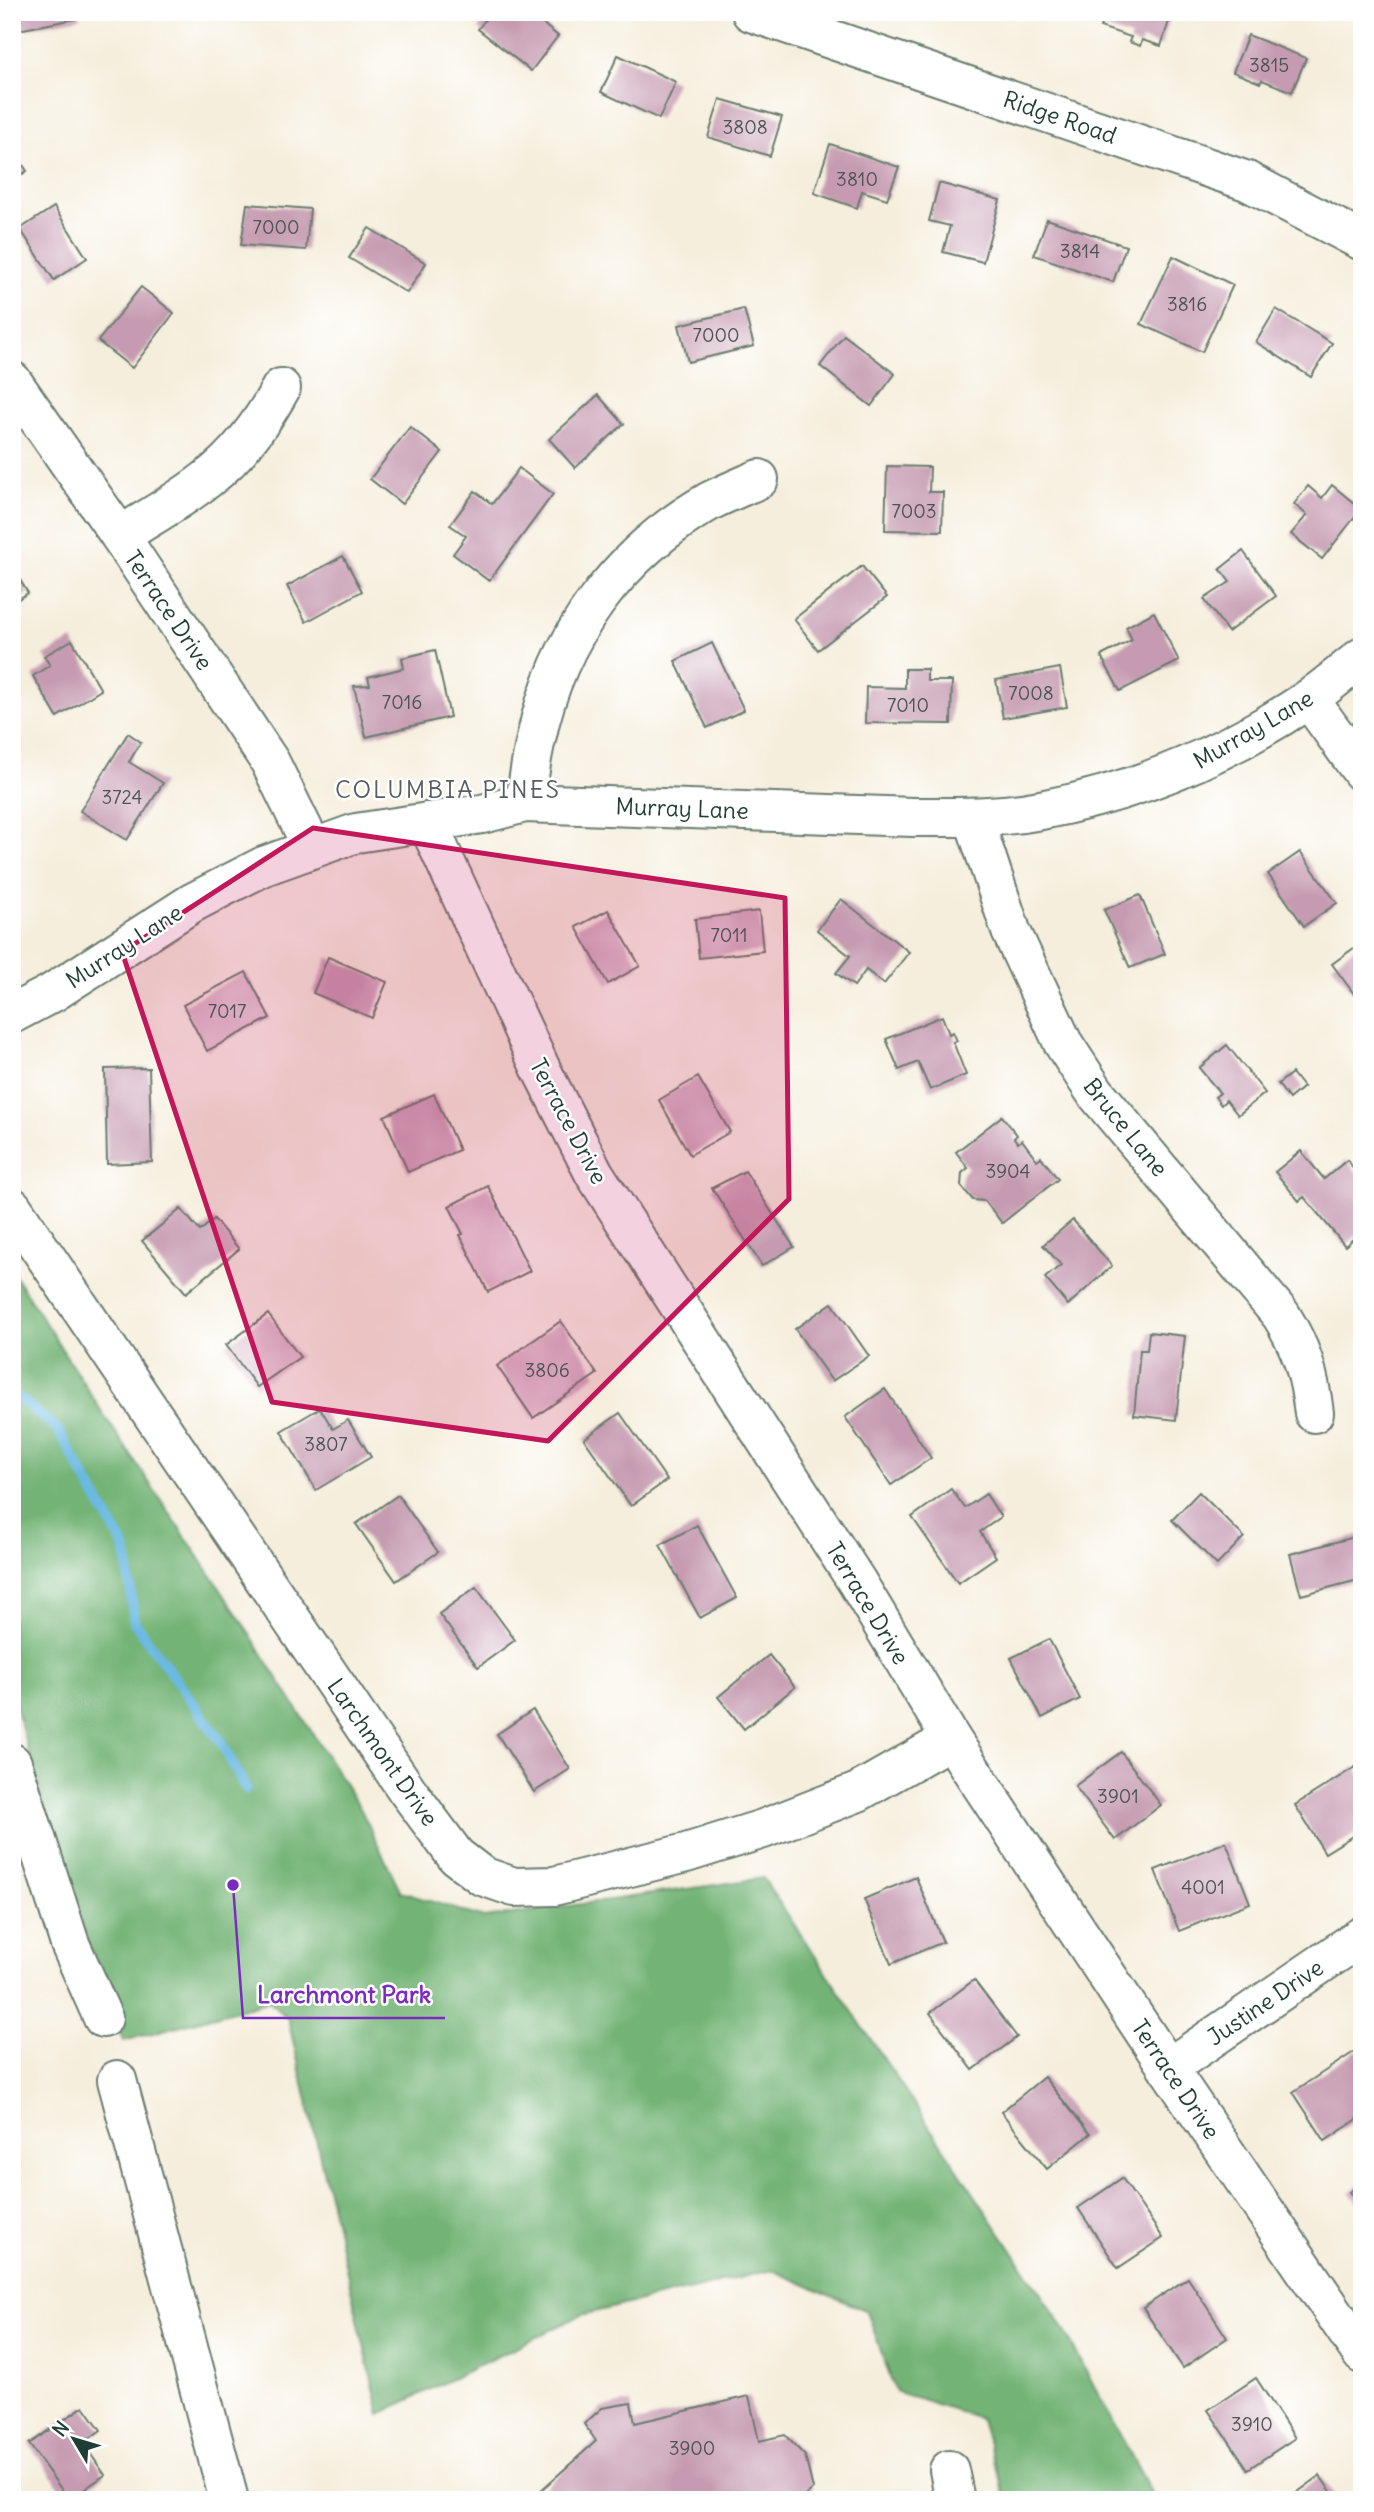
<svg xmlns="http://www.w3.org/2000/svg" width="1374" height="2512" font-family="Delius,sans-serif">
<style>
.forest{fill:#73b476;stroke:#497855;stroke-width:2}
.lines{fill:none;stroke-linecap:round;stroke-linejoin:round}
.stream{stroke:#6abae5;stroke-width:10}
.building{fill:#c69bb1}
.minor-casing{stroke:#6a7b6f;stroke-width:42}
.minor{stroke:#fff;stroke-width:38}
.marked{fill:#c2185b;fill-opacity:0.2;stroke:#c2185b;stroke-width:5;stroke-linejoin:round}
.labels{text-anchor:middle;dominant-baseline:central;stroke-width:5;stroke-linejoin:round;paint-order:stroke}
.number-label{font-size:19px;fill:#495453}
.street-label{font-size:23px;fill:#1f3d34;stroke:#fff}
.neighbourhood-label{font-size:24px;letter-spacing:2px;fill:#595e60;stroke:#fff}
.leader{fill:none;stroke:#7b2cbf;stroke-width:2.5}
.callout-dot{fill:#7b2cbf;stroke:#fff;stroke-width:2.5}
.callout-label{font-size:24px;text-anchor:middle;font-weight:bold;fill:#7b2cbf;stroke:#fff;stroke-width:5;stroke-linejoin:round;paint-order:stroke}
</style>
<rect width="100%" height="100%" fill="#fff"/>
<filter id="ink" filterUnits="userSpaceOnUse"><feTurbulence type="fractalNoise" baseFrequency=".0143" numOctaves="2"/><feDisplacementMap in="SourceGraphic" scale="14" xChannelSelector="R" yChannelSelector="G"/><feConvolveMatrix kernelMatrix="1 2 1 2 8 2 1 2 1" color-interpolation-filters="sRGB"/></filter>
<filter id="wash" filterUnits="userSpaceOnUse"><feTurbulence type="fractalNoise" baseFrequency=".00686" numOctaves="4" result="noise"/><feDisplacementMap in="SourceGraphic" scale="28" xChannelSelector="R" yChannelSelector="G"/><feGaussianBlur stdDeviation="1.57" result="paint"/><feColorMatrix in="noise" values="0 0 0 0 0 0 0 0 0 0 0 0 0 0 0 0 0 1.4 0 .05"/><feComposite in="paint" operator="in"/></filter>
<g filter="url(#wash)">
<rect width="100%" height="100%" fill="#f5eedc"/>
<path class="forest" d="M12,1271L102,1412L239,1617L361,1810L401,1892L484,1918L763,1878L1061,2324L1155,2500H1007L980,2418L895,2391L867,2311L772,2270L581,2315L380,2414L288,2019L270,2001L123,2041L55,1848L12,1692Z"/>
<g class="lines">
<path class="stream" d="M12,1392L58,1430L126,1550L134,1622L219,1739L246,1789"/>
</g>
<g id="blocks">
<g class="building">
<path d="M15,12H79L80,18L18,30Z"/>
<path d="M491,12H528L558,36L531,71L478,29Z"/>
<path d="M1106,12H1172L1161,46L1142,40L1140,46L1129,42L1131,37L1100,27Z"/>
<path d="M1248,35L1306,58L1292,92L1262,80L1260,83L1233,72Z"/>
<path d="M618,55L676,82L659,119L601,92Z"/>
<path d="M720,99L782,117L770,156L708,137Z"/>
<path d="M830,144L899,167L887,199L862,191L857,208L814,193Z"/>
<path d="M12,149L27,171L12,181Z"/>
<path d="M939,183L1000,200L983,262L943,252L950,226L929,221Z"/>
<path d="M247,204L310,209L306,250L241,245Z"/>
<path d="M54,207L87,258L54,280L20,229Z"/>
<path d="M1047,219L1126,246L1113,282L1034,255Z"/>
<path d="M369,228L426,263L407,293L349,258Z"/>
<path d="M1173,256L1233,285L1202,352L1141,324Z"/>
<path d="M141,287L174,313L132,368L98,341Z"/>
<path d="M744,309L754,346L688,362L679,325Z"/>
<path d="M1276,309L1332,343L1311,377L1256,342Z"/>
<path d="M844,335L895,374L871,406L820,366Z"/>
<path d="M598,395L624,424L575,468L549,439Z"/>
<path d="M410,427L442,452L402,504L370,479Z"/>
<path d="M887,466L930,467L929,492H943L942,531L885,530Z"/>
<path d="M519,468L553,494L489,581L453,554L466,536L450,525L475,491L492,504Z"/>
<path d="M1332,485L1361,509L1322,559L1291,534L1307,515L1294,504L1308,486L1322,498Z"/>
<path d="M1243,551L1276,596L1228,632L1204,599L1230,582L1220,569Z"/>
<path d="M343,556L362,591L306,622L287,586Z"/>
<path d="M862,566L887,597L818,650L794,619Z"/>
<path d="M12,567L28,593L12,603Z"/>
<path d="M1154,612L1179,661L1120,691L1101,656L1132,640L1126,627Z"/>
<path d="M72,640L101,690L57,717L33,676L50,665L44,656Z"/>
<path d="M712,643L744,710L707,728L675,661Z"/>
<path d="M435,650L450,717L366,737L354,686L370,685L368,677L404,668L402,658Z"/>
<path d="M1060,668L1067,707L1003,718L996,680Z"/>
<path d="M905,669H927V681H952L951,724L865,723L866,687L905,688Z"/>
<path d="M128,733L141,742L129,762L163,783L127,840L80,811Z"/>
<path d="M1300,852L1337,903L1304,926L1268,874Z"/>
<path d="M1140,895L1165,954L1130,968L1104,910Z"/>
<path d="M841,899L909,952L884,984L866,970L854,986L836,973L850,956L817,930Z"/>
<path d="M608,910L640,966L608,984L576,927Z"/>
<path d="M759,911L763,951L699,958L695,919Z"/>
<path d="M1362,942V1005L1332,964Z"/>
<path d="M328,957L387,982L372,1018L313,993Z"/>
<path d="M246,972L270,1018L207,1051L183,1005Z"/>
<path d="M942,1016L949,1034L953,1032L957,1041L953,1042L966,1075L930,1090L918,1062L899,1070L886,1039Z"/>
<path d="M1227,1045L1265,1093L1238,1115L1226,1100L1221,1105L1215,1097L1220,1093L1199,1068Z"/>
<path d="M149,1068L152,1162L107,1164L105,1069Z"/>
<path d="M1292,1073L1303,1087L1289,1099L1278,1084Z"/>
<path d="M698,1077L730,1132L690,1155L659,1100Z"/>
<path d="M434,1094L459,1150L408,1172L384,1116Z"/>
<path d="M1002,1116L1017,1135L1014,1138L1018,1143L1022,1140L1037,1160L1041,1157L1058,1179L1002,1223L985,1201L973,1200L961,1186L962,1173L968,1168L956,1152Z"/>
<path d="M1301,1151L1324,1179L1347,1160L1362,1179V1192L1357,1196L1362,1202V1231L1345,1246L1304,1197L1299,1201L1275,1172Z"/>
<path d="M745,1171L794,1247L762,1266L712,1188Z"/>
<path d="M488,1186L530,1271L488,1292L460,1235L463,1234L449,1206Z"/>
<path d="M181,1209L200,1231L214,1219L239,1249L186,1293L142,1241Z"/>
<path d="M1073,1220L1112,1266L1068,1305L1045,1278L1061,1265L1043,1245Z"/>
<path d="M832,1303L869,1356L832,1381L795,1329Z"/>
<path d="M268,1314L300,1357L257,1387L226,1345Z"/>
<path d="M561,1321L597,1374L533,1418L497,1366Z"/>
<path d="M1149,1332L1185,1336L1176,1420L1134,1415L1140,1350H1147Z"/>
<path d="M885,1389L931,1458L891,1485L845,1417Z"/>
<path d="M320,1408L333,1429L348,1420L371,1457L316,1490L281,1431Z"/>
<path d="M620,1413L667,1480L631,1506L584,1439Z"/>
<path d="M951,1489L965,1508L986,1494L1001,1517L980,1532L996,1557L958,1583L912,1517Z"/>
<path d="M1199,1492L1244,1537L1217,1565L1172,1520Z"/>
<path d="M398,1495L438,1552L396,1581L356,1524Z"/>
<path d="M697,1525L737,1598L700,1618L660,1545Z"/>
<path d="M1362,1535V1579L1301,1595L1290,1554Z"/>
<path d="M476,1587L515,1640L478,1667L439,1614Z"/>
<path d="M1049,1639L1080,1699L1042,1718L1011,1658Z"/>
<path d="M769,1655L795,1687L744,1729L718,1697Z"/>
<path d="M533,1710L570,1769L534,1792L497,1734Z"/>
<path d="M1121,1752L1161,1805L1115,1840L1075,1786Z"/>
<path d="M1355,1767L1362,1777V1830L1325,1853L1295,1805Z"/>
<path d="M1226,1842L1250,1903L1179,1931L1155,1870Z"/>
<path d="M916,1877L943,1942L891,1964L864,1899Z"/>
<path d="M974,1980L1017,2037L973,2070L930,2013Z"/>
<path d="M1357,2050L1362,2057V2116L1325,2141L1293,2092Z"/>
<path d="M1044,2077L1090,2134L1047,2169L1001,2112Z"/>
<path d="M1122,2178L1163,2238L1118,2268L1078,2208Z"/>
<path d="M1362,2183V2208L1349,2192Z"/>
<path d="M1188,2278L1227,2338L1183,2368L1143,2308Z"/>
<path d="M1256,2378L1295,2438L1248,2469L1208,2410Z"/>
<path d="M749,2396L759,2441L785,2435L805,2456L813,2489L800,2500H530L596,2441L584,2424L602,2408L631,2403L635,2423Z"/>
<path d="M84,2406L101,2430L83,2443L105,2475L69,2500L29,2444Z"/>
<path d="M1320,2476L1337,2500H1287Z"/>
</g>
</g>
</g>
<g filter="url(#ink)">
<use href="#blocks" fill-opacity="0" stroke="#6a7b6f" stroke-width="2"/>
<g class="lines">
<defs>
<g id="minor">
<path d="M751,12L1247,181L1362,241"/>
<path d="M12,381L120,536L270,762L312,847"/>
<path d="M120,536C148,518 179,501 206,480C238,456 262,423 281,388"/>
<path d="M1309,699L1362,772"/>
<path d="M525,803C528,782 531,760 536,739C557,636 619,553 710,501C726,493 743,486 759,479"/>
<path d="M973,817L1011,931L1063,1043L1095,1092L1281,1315C1302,1349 1309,1373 1314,1413"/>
<path d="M427,822L540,1067L594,1173L857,1582L951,1739L1168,2068L1362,2354"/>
<path d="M12,1014L52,993L192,903L264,866L356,833L482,814L525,803L913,817C956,817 999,818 1041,810C1137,792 1226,754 1307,700C1326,687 1344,671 1362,657"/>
<path d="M12,1207L407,1790L456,1856L482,1876L514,1887L554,1886L686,1853L763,1829L858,1792L951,1739"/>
<path d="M12,1763L70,1944L103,2018"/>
<path d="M1168,2068L1362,1936"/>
<path d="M117,2080L229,2500"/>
<path d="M949,2470L955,2500"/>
</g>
</defs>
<use href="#minor" class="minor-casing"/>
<use href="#minor" class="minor"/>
</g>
</g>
<path class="marked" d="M313,828L785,898L789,1199L548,1441L272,1402L122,952Z"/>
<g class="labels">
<g class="number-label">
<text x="1269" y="65">3815</text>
<text x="745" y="127">3808</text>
<text x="857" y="179">3810</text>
<text x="276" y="227">7000</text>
<text x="1080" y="251">3814</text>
<text x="1187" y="304">3816</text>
<text x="716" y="335">7000</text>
<text x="914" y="511">7003</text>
<text x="1031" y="693">7008</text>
<text x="402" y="702">7016</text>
<text x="908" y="705">7010</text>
<text x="122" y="797">3724</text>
<text x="729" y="935">7011</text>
<text x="227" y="1011">7017</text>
<text x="1008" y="1171">3904</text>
<text x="547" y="1370">3806</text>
<text x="326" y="1444">3807</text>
<text x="1118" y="1796">3901</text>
<text x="1203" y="1887">4001</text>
<text x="1252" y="2424">3910</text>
<text x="692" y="2448">3900</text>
</g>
<g class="street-label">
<text transform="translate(1060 117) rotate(19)">Ridge Road</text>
<text transform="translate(169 610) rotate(56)">Terrace Drive</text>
<text transform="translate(1253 729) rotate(-30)">Murray Lane</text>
<text transform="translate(682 808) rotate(2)">Murray Lane</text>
<text transform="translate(124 946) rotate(-33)">Murray Lane</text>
<text transform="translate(569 1121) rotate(62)">Terrace Drive</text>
<text transform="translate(1126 1127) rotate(51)">Bruce Lane</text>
<text transform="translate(868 1603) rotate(59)">Terrace Drive</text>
<text transform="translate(383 1752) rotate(55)">Larchmont Drive</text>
<text transform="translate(1265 2002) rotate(-34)">Justine Drive</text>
<text transform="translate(1176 2079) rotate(56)">Terrace Drive</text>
</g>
<g class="neighbourhood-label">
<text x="448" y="789">COLUMBIA PINES</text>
</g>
</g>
<path class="leader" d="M233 1885L243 2018H445"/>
<circle class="callout-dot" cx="233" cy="1885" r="7"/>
<g class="callout-label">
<text x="344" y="2003">Larchmont Park</text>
</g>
<rect width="1374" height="2512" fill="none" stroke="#fff" stroke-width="42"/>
<g transform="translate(74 2439) rotate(308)" stroke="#ffffff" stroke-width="5" paint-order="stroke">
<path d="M0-5L12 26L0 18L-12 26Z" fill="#1f3d34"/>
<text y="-10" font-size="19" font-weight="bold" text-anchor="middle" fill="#1f3d34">N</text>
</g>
</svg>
